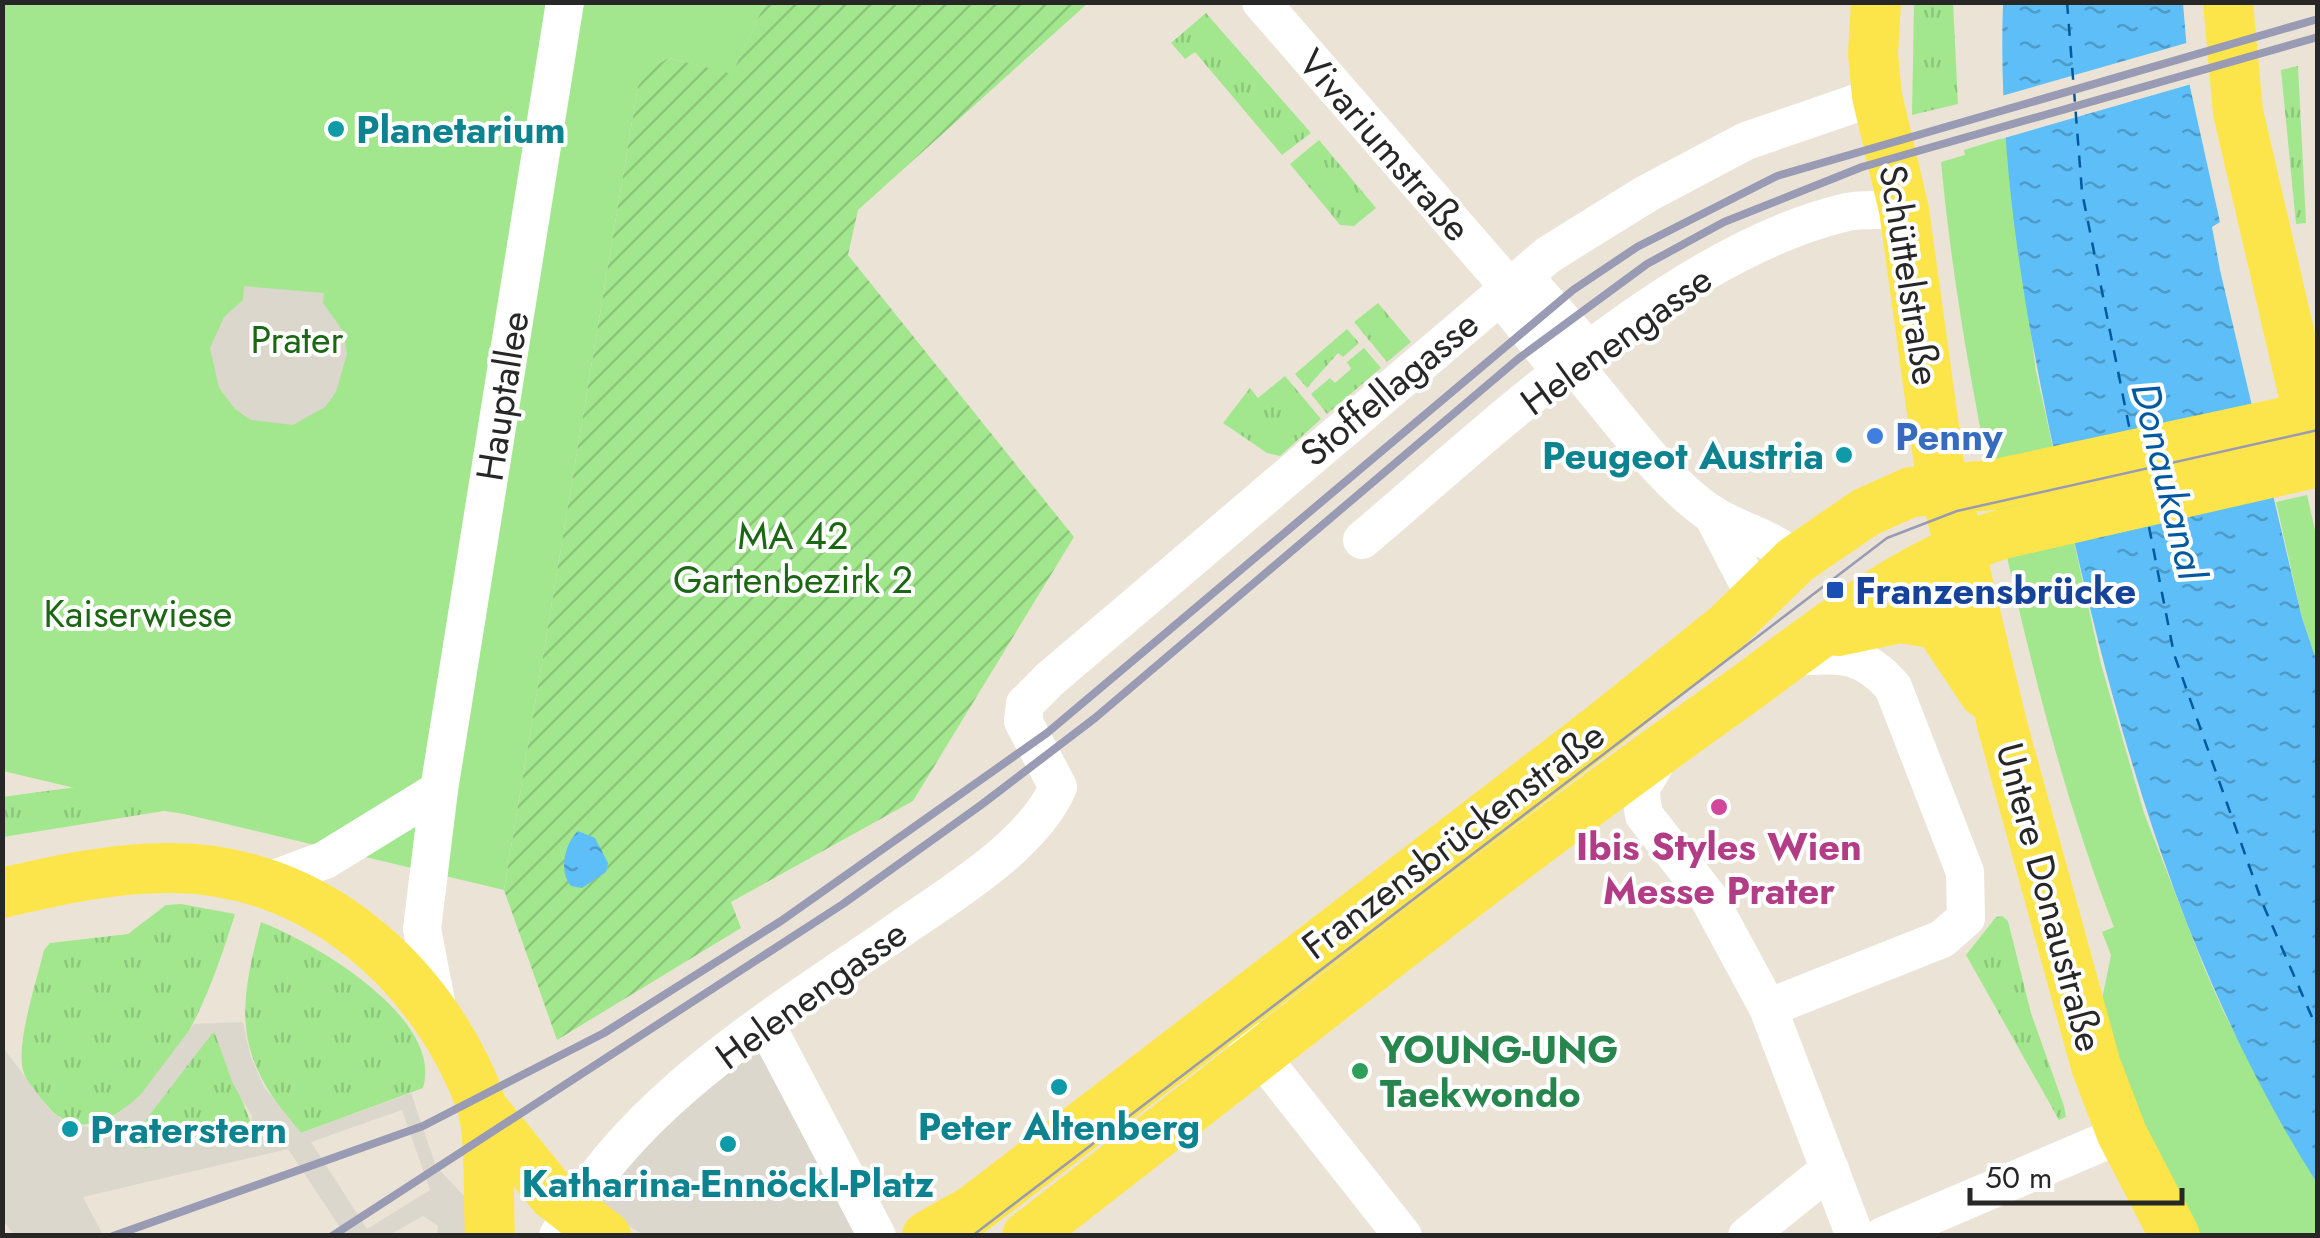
<svg xmlns="http://www.w3.org/2000/svg" width="2320" height="1238" font-family="Jost,sans-serif">
<style>
.grass{fill:url(#grass-tufts)}
.park{fill:#a2e78d}
.garden{fill:url(#garden-furrows)}
.plaza{fill:#dbd7cd;fill-rule:evenodd}
.water{fill:url(#water-ripples)}
.pier{fill:#ebe4d6}
.lines{fill:none;stroke-linecap:round;stroke-linejoin:round}
.ferry{stroke:#02599f;stroke-width:2.5;stroke-dasharray:12 10;stroke-linecap:butt}
.minor{stroke:#fff;stroke-width:38}
.major{stroke:#fce54b;stroke-width:50}
.tram{stroke:#999ab3;stroke-width:2.5}
.rail{stroke:#999ab3;stroke-width:8}
.culture-dot{fill:#0f9aa8;stroke:#fff;stroke-width:4}
.shop-dot{fill:#3f7fe0;stroke:#fff;stroke-width:4}
.transit-dot{fill:#1a4fb4;stroke:#fff;stroke-width:4}
.hotel-dot{fill:#d1479c;stroke:#fff;stroke-width:4}
.leisure-dot{fill:#2e9e5b;stroke:#fff;stroke-width:4}
.labels{text-anchor:middle;dominant-baseline:central;stroke-width:8;stroke-linejoin:round;paint-order:stroke}
.culture-label{font-size:38px;font-weight:bold;fill:#0d838f;stroke:#fff;text-anchor:start}
.street-label{font-size:38px;fill:#272727;stroke:#fff}
.park-label{font-size:38px;fill:#1c6713;stroke:#fff}
.shop-label{font-size:38px;font-weight:bold;fill:#366cbe;stroke:#fff;text-anchor:start}
.transit-label{font-size:38px;font-weight:bold;fill:#164399;stroke:#fff;text-anchor:start}
.hotel-label{font-size:38px;font-weight:bold;fill:#b23c85;stroke:#fff}
.leisure-label{font-size:38px;font-weight:bold;fill:#27864d;stroke:#fff;text-anchor:start}
.water-label{font-size:40px;font-style:italic;fill:#02599f;stroke:#fff}
</style>
<defs>
<pattern id="grass-tufts" width="24" height="20" patternUnits="userSpaceOnUse" patternTransform="scale(2.5)"><rect width="24" height="20" fill="#a2e78d"/><path d="M3 7l-1-3M5 7V3M7 7l1-3M15 17l-1-3M17 17v-4M19 17l1-3" fill="none" stroke="#8cc67a"/></pattern>
<pattern id="garden-furrows" width="10" height="10" patternUnits="userSpaceOnUse" patternTransform="scale(2.5)"><rect width="10" height="10" fill="#a2e78d"/><path d="M-1 1l2-2M0 10L10 0M9 11l2-2" fill="none" stroke="#8cc67a"/></pattern>
<pattern id="water-ripples" width="26" height="14" patternUnits="userSpaceOnUse" patternTransform="scale(2.5)"><rect width="26" height="14" fill="#5ebff8"/><path d="M2 4q2-2 4 0t4 0M15 11q2-2 4 0t4 0" fill="none" stroke="#4e9bc9"/></pattern>
</defs>
<rect width="100%" height="100%" fill="#ebe4d6"/>
<g class="grass">
<path d="M1914,3H1953L1958,104L1912,115Z"/>
<path d="M1206,13L1311,133L1282,155L1195,52L1185,59L1171,43Z"/>
<path d="M2298,66L2306,223L2296,224L2281,70Z"/>
<path d="M1319,140L1376,208L1354,226L1340,225L1290,164Z"/>
<path d="M1378,303L1411,342L1387,362L1354,322Z"/>
<path d="M1347,329L1359,343L1343,357L1338,353L1307,388L1295,374Z"/>
<path d="M1364,348L1381,368L1327,414L1311,394L1330,378L1335,383L1351,369L1347,362Z"/>
<path d="M1285,376L1321,419L1280,456L1267,453L1223,423L1250,388L1258,398Z"/>
<path d="M211,769L263,825L164,811L3,837L2,797Z"/>
<path d="M181,904L235,914C214,981 189,1053 135,1100C104,1127 71,1137 44,1102C36,1093 26,1082 23,1070C16,1042 37,980 44,950L50,943L128,934L166,905Z"/>
<path d="M2002,916L2008,921L2031,1013L2064,1106L2066,1117L2059,1120L1966,955L1996,917Z"/>
<path d="M261,922C315,943 444,1018 423,1088L301,1133C235,1058 236,1015 261,922Z"/>
<path d="M215,1032L251,1123L146,1149L139,1146L138,1130L208,1035Z"/>
</g>
<g class="park">
<path d="M3,3H765L732,75L669,58L638,86L504,890L3,771Z"/>
<path d="M2006,137L2036,371L2101,664L2144,813L2205,970L2226,1017L2317,1183V1235H2195L2131,1105L2099,1014L2111,955L2102,932L2114,927C2065,801 2032,670 2003,539C1976,414 1953,289 1941,162L1965,155L1964,150Z"/>
<path d="M2307,495L2317,539V662L2302,618L2276,502Z"/>
</g>
<path class="garden" d="M765,3H1088L858,210L848,255L1074,537L913,801L731,902L741,928L557,1040L504,890L638,86L651,68L669,58L732,74Z"/>
<g class="plaza">
<path d="M244,286L324,293L323,303L343,331L347,354L336,392L325,407L293,425L251,420L235,409L219,388L210,348L224,317L243,300Z"/>
<path d="M243,1022L250,1055L264,1087L301,1133L411,1093L436,1166L464,1196L467,1235H437L438,1226L423,1216L389,1235H345L288,1149L83,1197L103,1235H14L3,1220L2,1046L48,1108L66,1123L89,1127L114,1116L138,1098L194,1024ZM214,1031L233,1084L252,1116L251,1123L146,1149L139,1146L138,1130ZM402,1110L430,1190L367,1229L311,1142Z"/>
<path d="M763,1050L866,1235H644L591,1204L706,1085Z"/>
</g>
<g class="water">
<path d="M2003,3H2183L2190,87L2220,222L2212,227L2220,270L2302,618L2317,662V1183C2185,975 2119,743 2066,505C2029,340 1997,172 2003,3Z"/>
<path d="M578,831L595,838L608,863L606,872L582,888L571,886C558,871 565,843 578,831Z"/>
</g>
<path class="pier" d="M2190,42L2195,83L2001,139L1998,97Z"/>
<g class="lines">
<g class="ferry">
<path d="M2067,2L2082,192L2130,431"/>
<path d="M2149,527L2174,654L2262,902L2318,1031"/>
</g>
<g class="minor">
<path d="M1261,2L1509,287L1510,308L1554,363L1574,366C1614,411 1663,483 1713,515C1741,532 1771,537 1796,560"/>
<path d="M1509,287L1534,288L1580,340L1574,366"/>
<path d="M1712,514L1756,598"/>
<path d="M1362,540C1494,429 1674,254 1843,213C1862,208 1885,211 1904,210"/>
<path d="M1662,752L1640,790L1644,815L1708,897L1768,1008L1855,1236"/>
<path d="M266,882L325,860L439,790"/>
<path d="M1768,1008L1942,939L1966,918L1965,872L1893,687C1860,649 1837,655 1790,657"/>
<path d="M439,1017L422,929L439,790L565,2"/>
<path d="M765,1023L877,1236"/>
<path d="M1244,1035L1403,1236"/>
<path d="M558,1236C632,1098 777,1015 902,928C953,893 1034,844 1058,787L1023,721L1025,704L1050,679L1548,255L1646,194L1746,141L1877,96"/>
<path d="M1747,1236L1830,1169"/>
<path d="M1883,1236L2122,1134"/>
</g>
<g class="major">
<path d="M1876,2L1873,54L1877,96L1904,210L1939,463L2003,728L2096,1066L2122,1134L2175,1236"/>
<path d="M2228,2L2238,112L2316,448"/>
<path d="M1838,631L1900,618L1938,624L1984,693"/>
<path d="M2,893C58,880 111,868 168,868C313,866 435,974 482,1106C491,1134 488,1203 490,1236"/>
<path d="M483,1109L553,1195L606,1236"/>
<path d="M927,1236L973,1210L1605,725L1727,627L1796,560L1866,512L1911,492L1992,485L2318,415"/>
<path d="M1027,1236C1257,1058 1484,875 1720,707C1809,644 1898,565 2003,534L2318,462"/>
</g>
<path class="tram" d="M972,1236L1887,538L1957,511L2318,430"/>
<g class="rail">
<path d="M113,1236L423,1126L604,1033L781,921L1047,733L1573,290L1637,247L1777,176L2318,19"/>
<path d="M332,1236L843,904L981,805L1095,718L1518,359L1647,264L1724,222L1862,167L2318,37"/>
</g>
</g>
<g class="culture-dot">
<circle cx="336" cy="129" r="10"/>
<circle cx="1844" cy="455" r="10"/>
<circle cx="1059" cy="1087" r="10"/>
<circle cx="70" cy="1129" r="10"/>
<circle cx="728" cy="1144" r="10"/>
</g>
<circle class="shop-dot" cx="1875" cy="436" r="10"/>
<rect class="transit-dot" x="1825" y="580" width="20" height="20" rx="5"/>
<circle class="hotel-dot" cx="1719" cy="807" r="10"/>
<circle class="leisure-dot" cx="1360" cy="1071" r="10"/>
<g class="labels">
<g class="culture-label">
<text x="356" y="129">Planetarium</text>
<text x="1824" y="455" text-anchor="end">Peugeot Austria</text>
<text x="1059" y="1126" text-anchor="middle">Peter Altenberg</text>
<text x="90" y="1129">Praterstern</text>
<text x="728" y="1183" text-anchor="middle">Katharina-Ennöckl-Platz</text>
</g>
<g class="street-label">
<text transform="translate(1385 145) rotate(49)">Vivariumstraße</text>
<text transform="translate(1910 275) rotate(81)">Schüttelstraße</text>
<text transform="translate(1616 340) rotate(-36)">Helenengasse</text>
<text transform="translate(1389 388) rotate(-40)">Stoffellagasse</text>
<text transform="translate(502 396) rotate(-81)">Hauptallee</text>
<text transform="translate(1453 840) rotate(-37)">Franzensbrückenstraße</text>
<text transform="translate(2050 897) rotate(75)">Untere Donaustraße</text>
<text transform="translate(811 994) rotate(-36)">Helenengasse</text>
</g>
<g class="park-label">
<text x="297" y="339">Prater</text>
<text x="793" y="535">MA 42<tspan x="793" dy="44">Gartenbezirk 2</tspan></text>
<text x="138" y="613">Kaiserwiese</text>
</g>
<g class="shop-label">
<text x="1895" y="436">Penny</text>
</g>
<g class="transit-label">
<text x="1855" y="590">Franzensbrücke</text>
</g>
<g class="hotel-label">
<text x="1719" y="846">Ibis Styles Wien<tspan x="1719" dy="44">Messe Prater</tspan></text>
</g>
<g class="leisure-label">
<text x="1380" y="1049">YOUNG-UNG<tspan x="1380" dy="44">Taekwondo</tspan></text>
</g>
<g class="water-label">
<text transform="translate(2169 481) rotate(76)">Donaukanal</text>
</g>
</g>
<rect width="2320" height="1238" fill="none" stroke="#272727" stroke-width="10"/>
<path d="M1970 1188v15h212v-15" fill="none" stroke="#272727" stroke-width="5"/>
<text x="1985" y="1188" font-size="30" fill="#272727" stroke="#ffffff" stroke-width="8" paint-order="stroke">50 m</text>
</svg>
